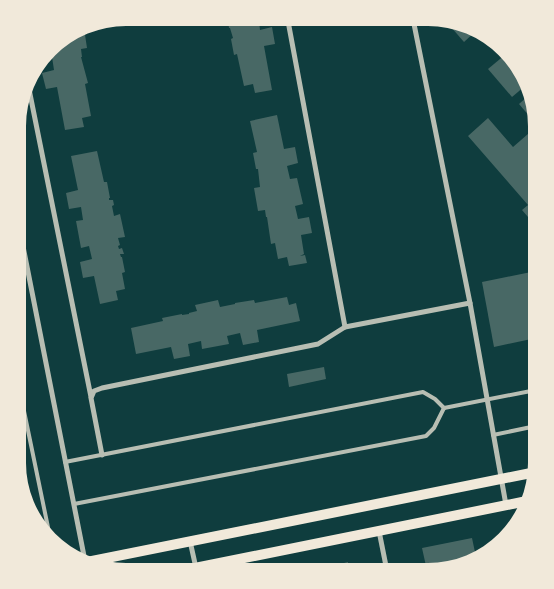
<svg xmlns="http://www.w3.org/2000/svg" width="554" height="589" font-family="'Public Sans',sans-serif">
<style>
.building{fill:#486865}
.lines{fill:none;stroke-linecap:round;stroke-linejoin:round}
.service{stroke:#b8beb3;stroke-width:4}
.minor{stroke:#b8beb3;stroke-width:5}
.secondary{stroke:#f1e9da;stroke-width:10}
</style>
<rect width="100%" height="100%" fill="#0f3d3e"/>
<g class="building">
<path d="M444,19L477,30L464,42Z"/>
<path d="M228,21H259L260,30L272,27L275,44L264,46L272,90L255,93L253,84L244,86L237,54L234,55L231,39L233,38L230,28H229Z"/>
<path d="M84,28L87,48L81,49L82,57H81L88,83L85,84L91,116L82,118L84,127L65,130L57,87L46,89L42,73L54,70L52,57L47,58L55,44Z"/>
<path d="M506,54L518,66L525,86L512,97L488,69Z"/>
<path d="M528,96L536,120V124L519,104Z"/>
<path d="M277,115L284,149L295,147L298,163L287,166L290,179L297,178L303,204L295,206L298,219L309,217L312,233L301,235L304,254L300,256L305,255L307,263L289,266L287,257L278,259L275,243L271,244L267,217H266L265,210L258,211L254,188L260,187L258,169H256L253,153L257,152L250,121Z"/>
<path d="M488,118L513,147L536,127V214L535,212L528,217L522,210L528,205L468,136Z"/>
<path d="M97,151L104,182H107L110,198H109V200H113L114,205L112,206L114,216L120,214L125,237L118,238L120,245L118,246L119,249L122,248L124,254H120L121,257H122L125,272L122,273L125,289L116,291L118,300L100,304L94,276L83,278L80,262L92,259L89,246L81,248L76,221L83,220L81,207L69,209L66,193L78,190L71,156Z"/>
<path d="M536,271V338L494,347L482,282Z"/>
<path d="M287,297L289,305L296,303L300,321L257,330L259,342L243,345L240,333L227,336L229,344L202,349L201,341L188,344L190,356L174,359L171,347L136,354L131,328L163,321L162,318L182,314V315L189,314V313L197,311L195,305L218,300L220,307L235,304V303L254,300L255,303Z"/>
<path d="M324,367L326,379L289,387L287,374Z"/>
<path d="M472,538L476,557L434,571H425L424,566H426L422,548Z"/>
<path d="M348,562V564L352,563L353,571H312Z"/>
</g>
<g class="lines">
<g class="service">
<path d="M18,382L50,537"/>
<path d="M444,408L536,390"/>
<path d="M493,435L536,426"/>
<path d="M65,462L423,392L435,399L444,408"/>
<path d="M74,504L426,436L434,428L444,408"/>
</g>
<g class="minor">
<path d="M413,19L470,303L506,505"/>
<path d="M288,21L345,327"/>
<path d="M29,89L91,397"/>
<path d="M19,226L85,561"/>
<path d="M102,455L91,398L94,391L102,388L318,344L345,327L470,303"/>
<path d="M379,531L387,571"/>
<path d="M190,541L196,568"/>
</g>
<g class="secondary">
<path d="M87,562L536,472"/>
<path d="M180,571L527,501"/>
</g>
</g>
<path d="M0 0H554V589H0ZM126 26H428A100 100 0 0 1 528 126V463A100 100 0 0 1 428 563H126A100 100 0 0 1 26 463V126A100 100 0 0 1 126 26Z" fill="#f1e9da" fill-rule="evenodd"/>
</svg>
